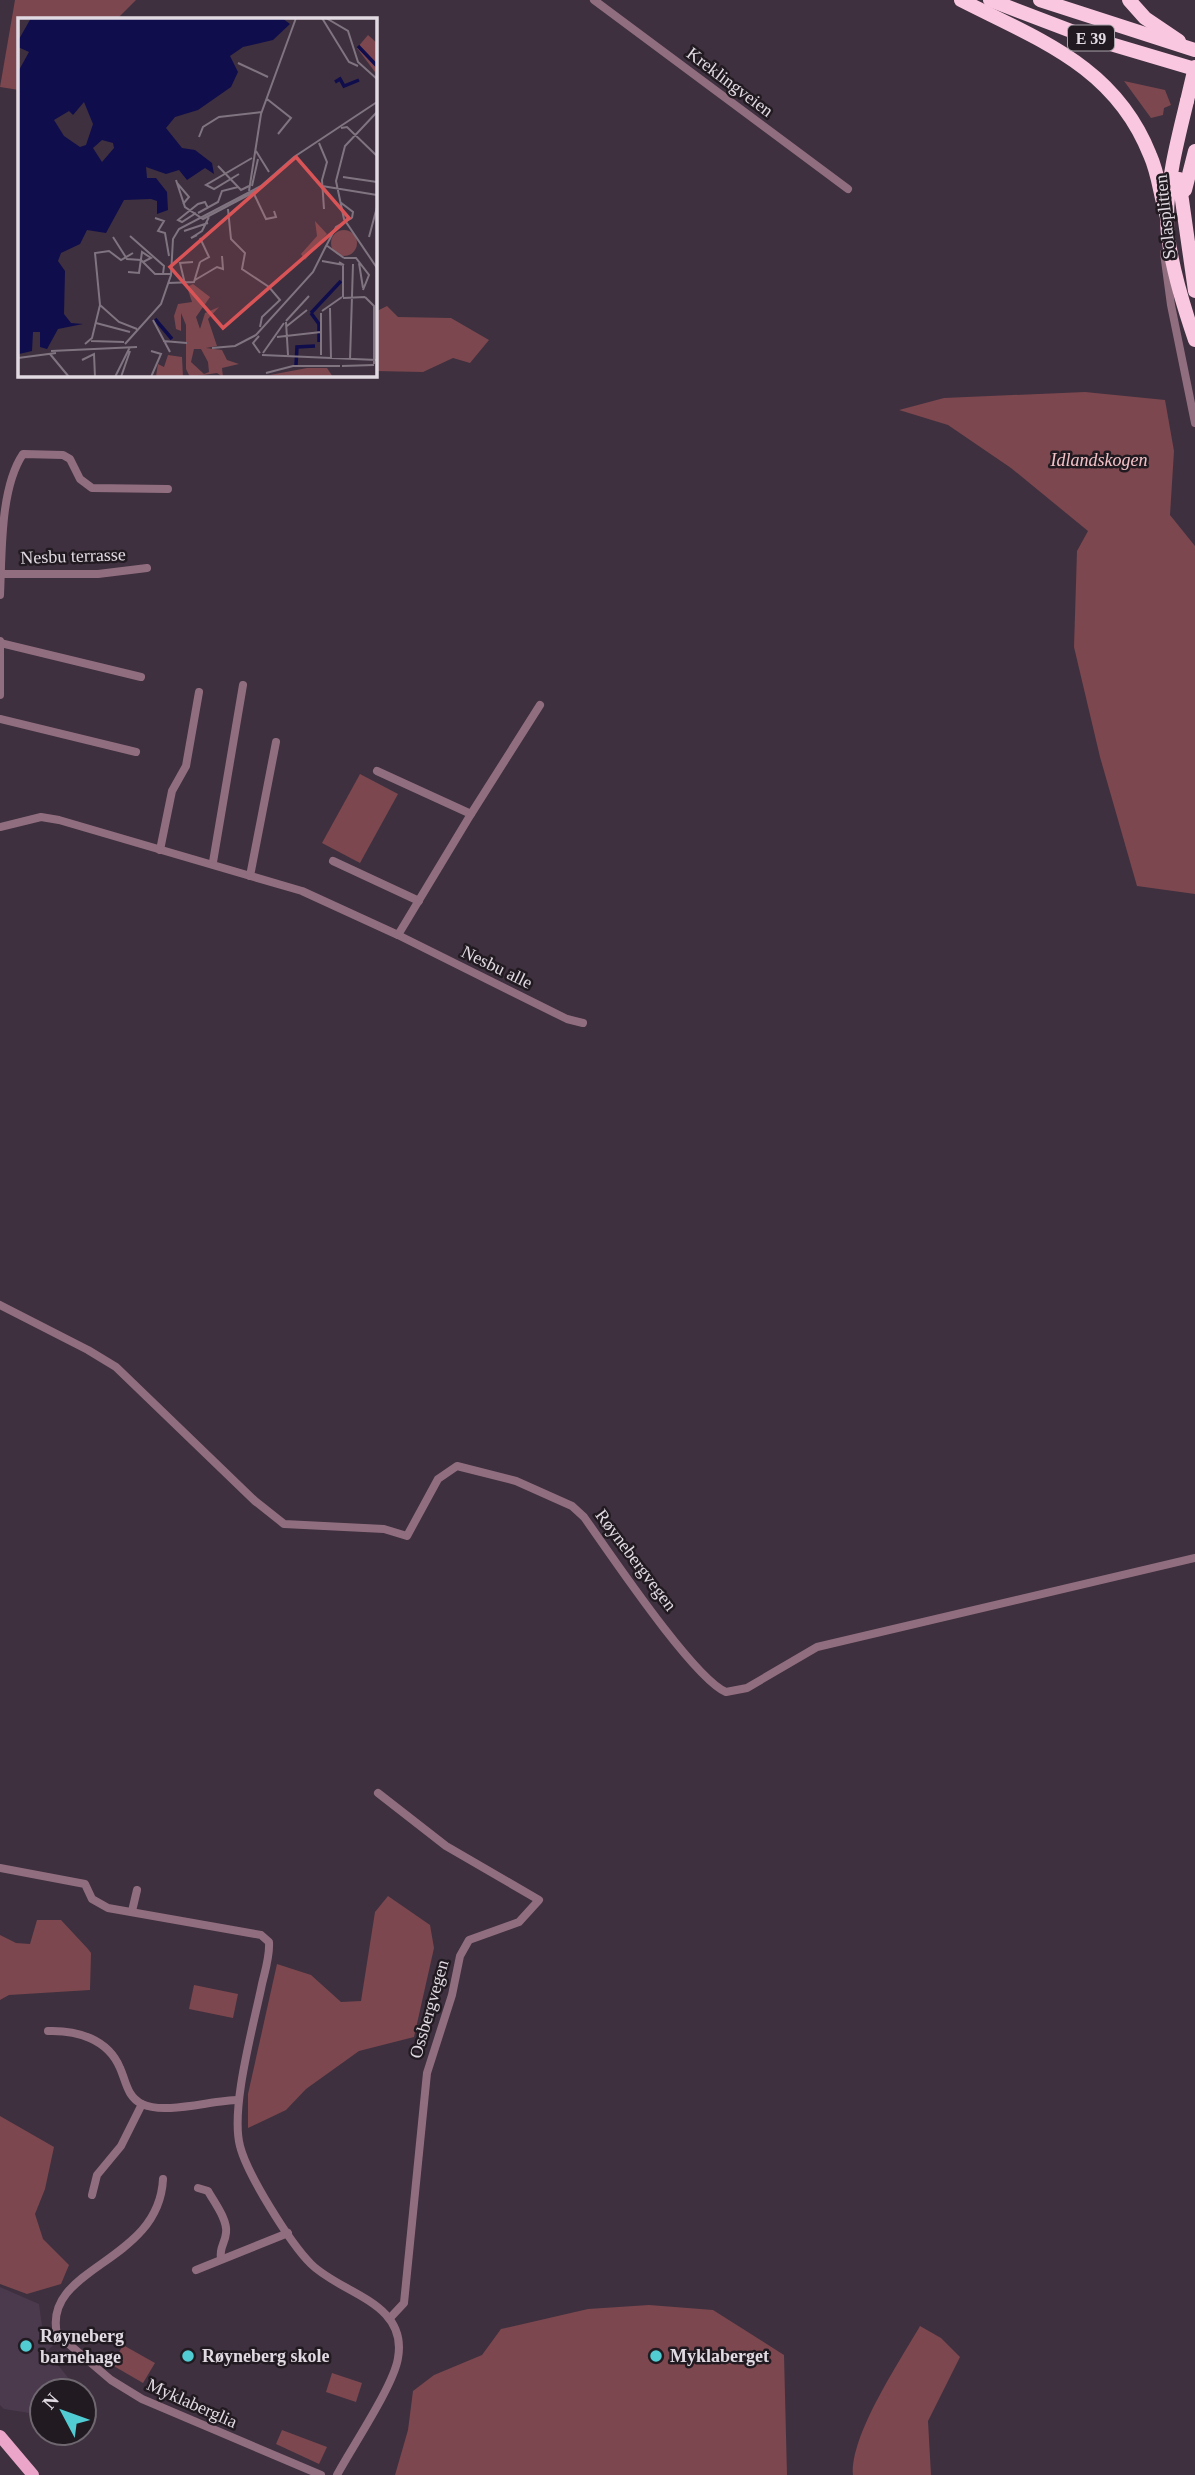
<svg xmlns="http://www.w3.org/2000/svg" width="1195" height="2475" font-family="'Times New Roman',serif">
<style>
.built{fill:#4b394d}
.green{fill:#7c474e}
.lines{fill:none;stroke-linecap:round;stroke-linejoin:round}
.street{stroke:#916e7f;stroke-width:8}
.primary{stroke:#eaa5c8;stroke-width:12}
.highway{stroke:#fac7e0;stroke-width:14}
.highway-bridge{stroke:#fac7e0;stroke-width:14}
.poi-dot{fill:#51ccd2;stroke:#211b21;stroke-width:2.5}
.labels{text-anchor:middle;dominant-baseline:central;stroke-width:5;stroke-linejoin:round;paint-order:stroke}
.shield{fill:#211b21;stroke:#a8a1a9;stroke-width:2}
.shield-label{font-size:16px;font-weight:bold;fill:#e2dae3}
.street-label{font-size:18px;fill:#e2dae3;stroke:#211b21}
.park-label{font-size:18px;font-style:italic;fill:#f3c2c7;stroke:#211b21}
.poi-label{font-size:18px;font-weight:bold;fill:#e2dae3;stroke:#211b21;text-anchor:start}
.inset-river{fill:none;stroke:#0f0d4c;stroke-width:3.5}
.inset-road{fill:none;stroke:#807481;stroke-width:2}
.view{fill:#d95457;fill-opacity:0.15;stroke:#d95457;stroke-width:3.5}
.inset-edge{fill:none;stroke:#e2dae3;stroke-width:3.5}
</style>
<rect width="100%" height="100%" fill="#3e303f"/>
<path class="built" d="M0,2287L39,2304L42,2326L57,2342L47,2351L73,2384L70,2391H42V2415L4,2409L0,2405Z"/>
<g class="green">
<path d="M15,0H136L117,19H19V90L0,87Z"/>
<path d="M1124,81L1165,90L1171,105L1164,108L1163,115L1151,118Z"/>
<path d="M387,306L398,317L451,318L489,340L470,363L453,358L423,372L375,371V312Z"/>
<path d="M1085,392L1165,400L1174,451L1170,515L1195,546V894L1137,886L1100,757L1074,647L1077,551L1088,531L1011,468L948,425L899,410L944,398Z"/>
<path d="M360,774L398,794L360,863L322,843Z"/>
<path d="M388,1896L430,1925L434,1948L414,2037L359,2051L306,2089L286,2110L248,2128V2094L277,1964L311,1975L341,2002L361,2001L375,1912Z"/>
<path d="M37,1920H61L88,1949L91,1953L90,1990L9,1995L0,2000V1935L16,1943L30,1944Z"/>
<path d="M194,1985L238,1994L233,2018L189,2009Z"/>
<path d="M0,2116L54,2147L45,2189L35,2214L43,2239L69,2265L61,2284L27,2294L0,2284Z"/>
<path d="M649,2305L713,2310L784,2355L787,2475H395L408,2430L413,2391L434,2375L482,2355L501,2329L588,2309Z"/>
<path d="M920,2326L941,2338L960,2357L928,2421L931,2475H853C850,2435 900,2361 920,2326Z"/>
<path d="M123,2345L155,2363L143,2383L112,2365Z"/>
<path d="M332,2373L362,2383L356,2402L326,2392Z"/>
<path d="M282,2430L327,2447L319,2464L276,2444Z"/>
</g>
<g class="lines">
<g class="street">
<path d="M594,0L848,189"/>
<path d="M1164,253L1171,305L1195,423"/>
<path d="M1,574H98L147,568"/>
<path d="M0,595C2,552 0,488 23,454L63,455L70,459L80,479L92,488L168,489"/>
<path d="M0,641V695"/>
<path d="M0,643L141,677"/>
<path d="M0,719L136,752"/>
<path d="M471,814L540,705"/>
<path d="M0,827L41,817L59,820L302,891L398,935L471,814L377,771"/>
<path d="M160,850L172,791L186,766L199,692"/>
<path d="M333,861L419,901"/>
<path d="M213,862L243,685"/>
<path d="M250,876L276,742"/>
<path d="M398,935L567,1019L583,1023"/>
<path d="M0,1305L88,1350L116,1367L255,1501L284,1524L384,1529L407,1536L438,1479L457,1466L516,1481L572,1506L584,1517C609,1552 693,1678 726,1692L747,1688L817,1647L1195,1558"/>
<path d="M378,1793L446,1846L539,1900L519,1922L469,1940L460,1956L452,1995L427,2073L404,2303L390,2318"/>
<path d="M0,1868L85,1884L92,1899L108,1908L261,1935L269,1942C270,1956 265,1971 262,1984C254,2024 230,2108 240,2146C247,2174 290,2243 311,2264C341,2294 408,2302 398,2358C394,2385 352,2447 337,2475"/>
<path d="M132,1911L137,1890"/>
<path d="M48,2031C77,2030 108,2039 120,2068C126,2081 127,2097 142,2104C165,2115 212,2100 238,2100"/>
<path d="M163,2179C159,2264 42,2266 57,2334L111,2380L142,2399L321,2475"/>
<path d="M198,2188L208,2191C214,2202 228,2220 226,2233C225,2244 219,2247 221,2259"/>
<path d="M92,2195L97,2175L121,2146L142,2104"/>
<path d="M196,2270L288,2233"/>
</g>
<path class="primary" d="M0,2436L33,2475"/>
<g class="highway">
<path d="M961,0C1039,40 1115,66 1150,155C1159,175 1160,196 1167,217"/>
<path d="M990,0L1087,37L1195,69"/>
<path d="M1040,0L1195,50"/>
<path d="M1129,0L1145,18L1179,41"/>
<path d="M1187,101C1178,138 1167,180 1167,218C1167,255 1183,305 1195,340"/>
<path d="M1179,179L1195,291"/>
<path d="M1185,190L1195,151"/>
</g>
<path class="highway-bridge" d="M1187,101L1195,67"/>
</g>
<g class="poi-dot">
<circle cx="26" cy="2346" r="7"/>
<circle cx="188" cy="2356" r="7"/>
<circle cx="656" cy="2356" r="7"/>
</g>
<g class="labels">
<rect class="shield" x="1068" y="25.5" width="46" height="25" rx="5"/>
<g class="shield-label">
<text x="1091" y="38">E 39</text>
</g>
<g class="street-label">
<text transform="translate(730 82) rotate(37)">Kreklingveien</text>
<text transform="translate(1165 217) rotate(-96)">Solasplitten</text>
<text transform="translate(73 556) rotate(-2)">Nesbu terrasse</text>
<text transform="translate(497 967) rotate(26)">Nesbu alle</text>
<text transform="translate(636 1560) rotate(53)">Røynebergvegen</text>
<text transform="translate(429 2009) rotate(-74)">Ossbergvegen</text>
<text transform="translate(192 2403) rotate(24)">Myklaberglia</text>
</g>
<g class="park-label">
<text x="1099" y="460">Idlandskogen</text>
</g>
<g class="poi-label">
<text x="40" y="2336">Røyneberg<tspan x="40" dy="21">barnehage</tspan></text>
<text x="202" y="2356">Røyneberg skole</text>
<text x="670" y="2356">Myklaberget</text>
</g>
</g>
<g transform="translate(18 18)">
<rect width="359" height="359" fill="#3e303f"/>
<path d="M350,17L359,25L357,54L339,30ZM297,203L309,216L287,242L283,236L299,218ZM313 225a13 13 0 1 1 26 0a13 13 0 1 1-26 0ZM175,266L192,279L178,299L182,311L187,295L201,289L190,301L199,328L188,330L204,332L209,342L221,346L204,350L205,359L199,355L172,359L168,351V307L163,295V313L158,311L156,298L160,286L174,284L169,269ZM176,331H183L190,344L191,354L186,356L173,344ZM150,337L164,339L165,359L138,358L140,346L146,349ZM289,350H309L315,359L252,357Z" fill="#7c474e" fill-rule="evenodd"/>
<path d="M13,0H264L272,6L255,22L225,29L212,38L220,54L213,69L180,92L157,99L148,110L164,130L177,132L194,145L196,156L187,150L169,162L161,152L148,156L128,149L129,160H138L149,174L150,192L139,196V183L133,181L106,182L88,215L69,212L62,226L43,235L40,243L47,253L46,296L53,305L65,306L40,311L29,331L22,329V314H15L14,333L1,336L0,54L11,34L0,29V23ZM66,84L75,106L68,127L62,129L46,118L36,102L51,93L55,97ZM84,122L95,125L96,130L84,144L75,130Z" fill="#0f0d4c" fill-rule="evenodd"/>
<path class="inset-river" d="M340,28L359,48M317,64L322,61L326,68L341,62M293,295L323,263M293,295L301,306V324M137,301L154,321M278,347L279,329L297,328"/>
<path class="inset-road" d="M304,0L331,44L340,48M308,0L330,13L340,44L359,61M220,45L250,59M249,81L273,100L260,116M359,94L327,128L318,163L326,201L359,250M323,110L329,109L359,138M181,119L185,109L201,99L244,94M301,125L309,144L304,162L306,191M238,133L251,154M200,148L223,172L231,168M221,156L196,171L188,167L234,140M325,159L359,164M158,162L167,189L185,201L238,173M159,165L171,179L165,186M234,168L240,141M304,168L359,177M231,173L243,96L278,0M236,176L248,201L258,199L256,193M322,184L335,194L334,200M210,191L213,221L227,235L224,251L251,269L262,282L244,299L242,309M178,195L164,204L160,202L180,186L187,184L190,190M180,195L200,184L204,173L220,169M137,200L146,203L140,213L147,215L151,238M166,213L190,205M179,217L173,220L184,213L191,199M112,218L146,248L145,256M95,219L109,241L123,242L137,256H153M351,219L359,189M308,227L326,240M306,232L318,209L334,200M326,240H338L351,257L345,272M304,243L326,247L321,244M182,244L191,239L182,220M341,245L345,270M110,254L121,255L124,234L133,240L125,244M177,262L199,249L205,251L204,238M150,265L176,264L182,244M167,266L162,245L175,244M325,279V248M347,279L356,288V346M325,280L347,279M82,287L101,304L119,311M312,290L313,341M304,293L324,279M303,295V337M135,302L152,334M268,303L291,278M268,304L270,337M78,305L112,314M269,308L289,292M241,318L235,325L242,335M259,319L303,314M73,323L106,324M145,323L169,325M67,326L74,320L82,287L77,235L91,233L103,242L115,235M107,326L143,286L153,257L155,221L161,211L243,168L276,139L359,84M194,330L217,328L238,317L295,254L308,228M33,333L119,329M133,333L143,336L133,359M245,335L266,305M32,336L51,359M244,337L359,342M0,340L38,335M64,342L76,336L77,359M332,342L335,246M324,348L356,347M248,355L275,348H322M97,359L112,329M103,359L112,333"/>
<path class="view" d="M278,139L331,200L205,310L152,249Z"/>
<rect width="359" height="359" class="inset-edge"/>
</g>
<g transform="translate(63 2412) rotate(311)"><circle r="33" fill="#211b21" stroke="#6e676f" stroke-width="2"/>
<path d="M0-5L12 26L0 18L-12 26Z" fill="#51ccd2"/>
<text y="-10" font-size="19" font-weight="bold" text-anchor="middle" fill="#e2dae3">N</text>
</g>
</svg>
